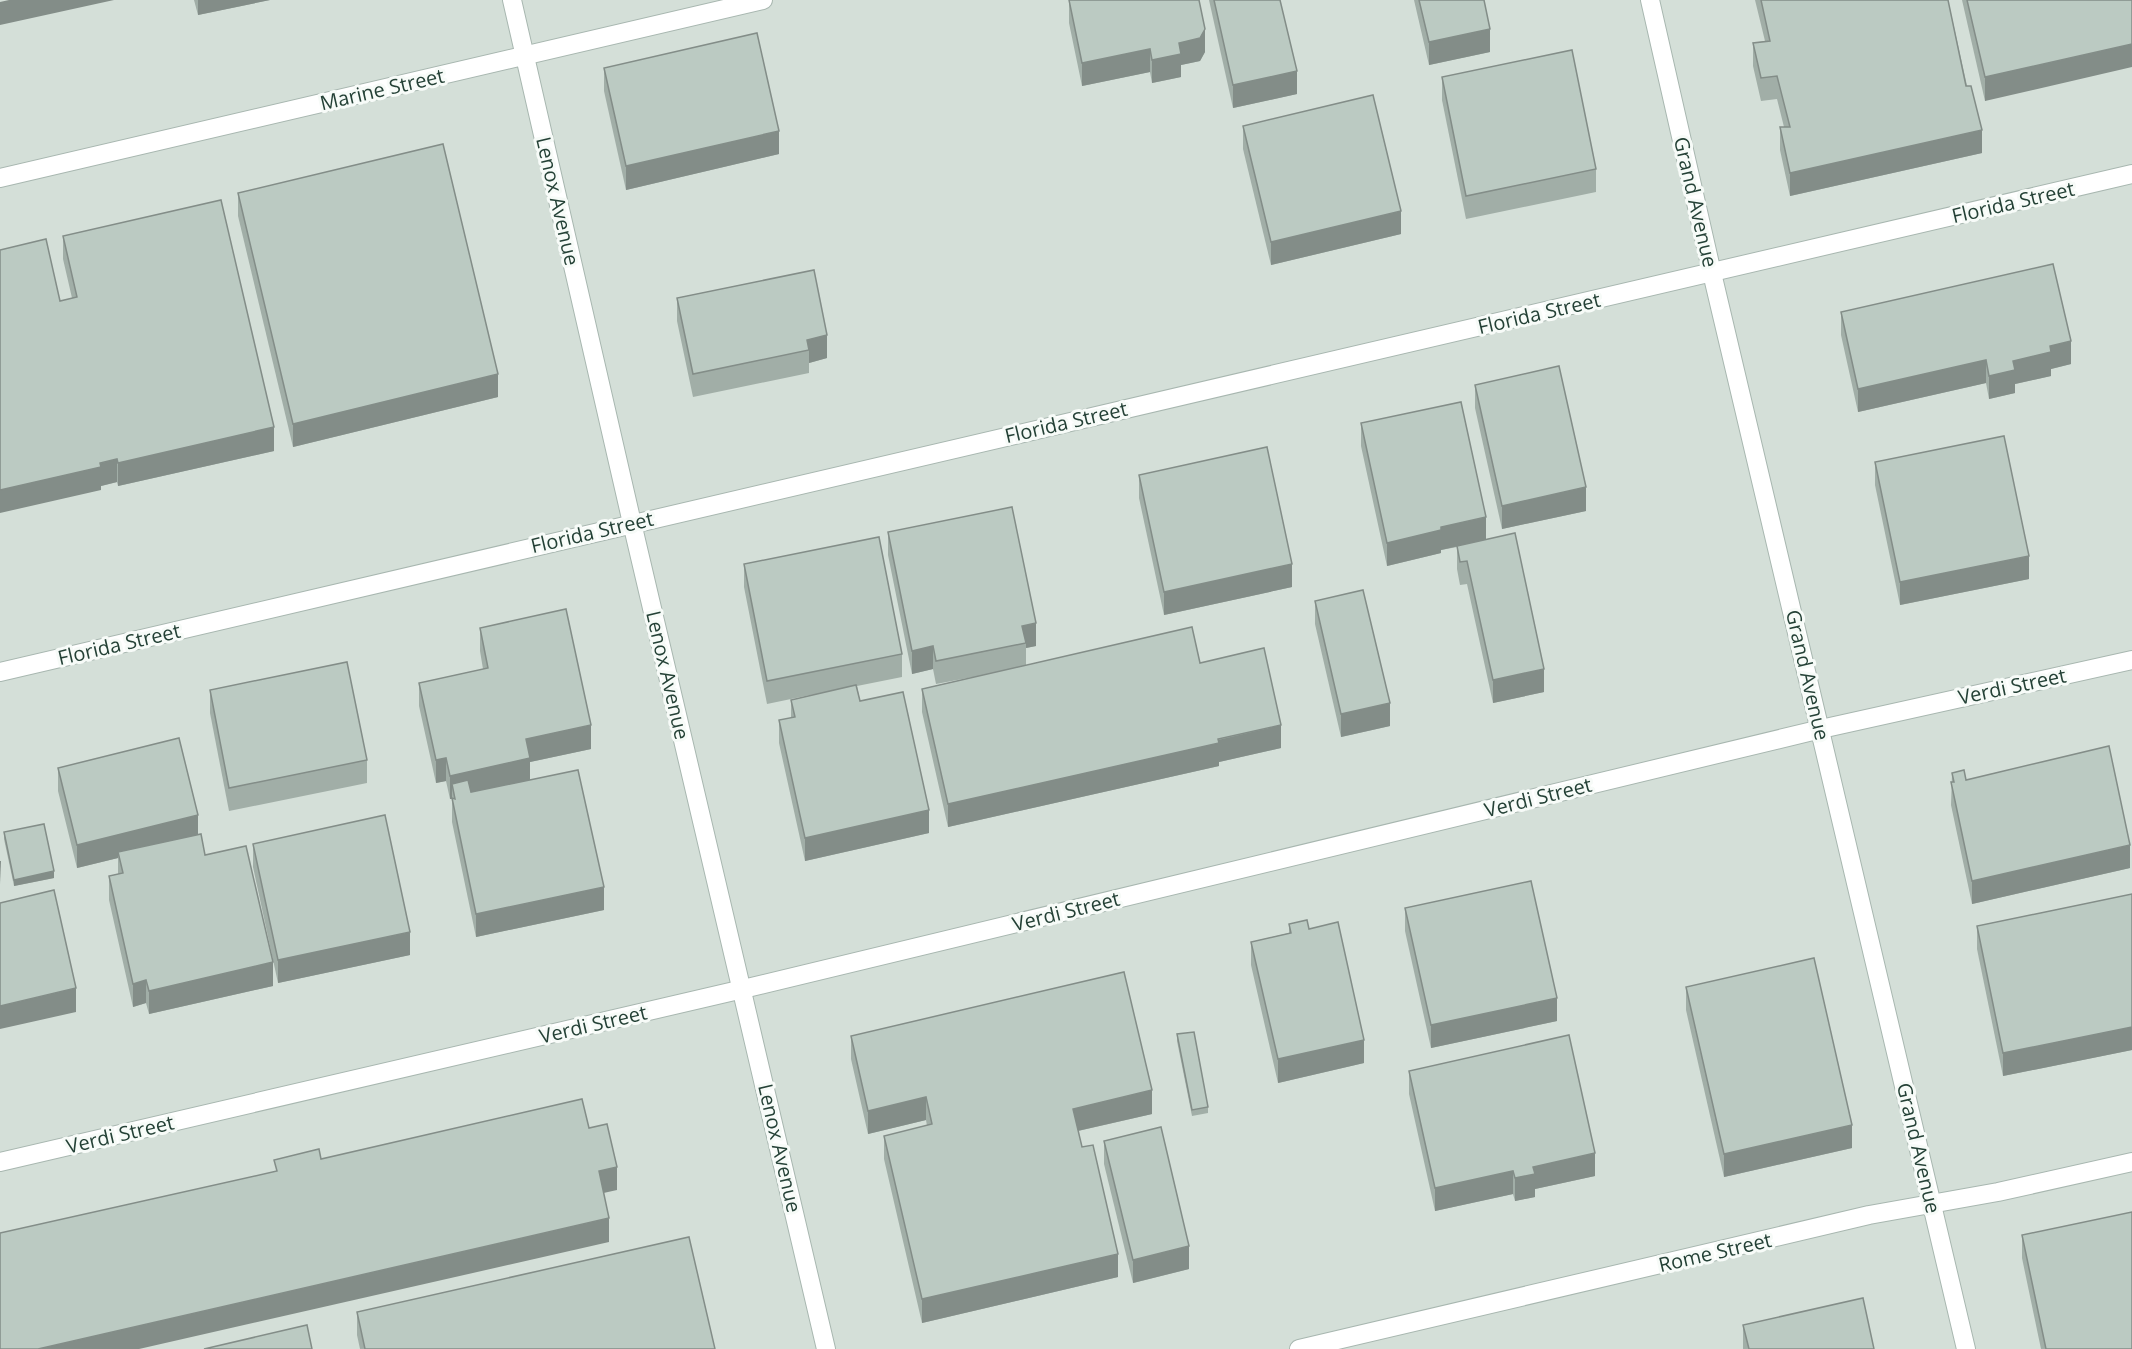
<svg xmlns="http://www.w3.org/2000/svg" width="2132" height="1349" font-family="'Open Sans',sans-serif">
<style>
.built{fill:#d4dfd8}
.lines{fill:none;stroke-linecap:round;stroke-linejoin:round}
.minor-casing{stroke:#a8b7b0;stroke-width:20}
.minor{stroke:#fff;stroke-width:18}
.wall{fill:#a1aea7}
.shaded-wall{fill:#838d88}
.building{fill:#bbcac2;stroke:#838d88;stroke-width:1.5}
.labels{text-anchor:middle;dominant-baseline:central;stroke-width:6;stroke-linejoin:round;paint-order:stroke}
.street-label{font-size:20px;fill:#244136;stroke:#f7fbf8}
</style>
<rect width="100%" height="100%" fill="#e6efea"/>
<rect class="built" x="0" y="0" width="2132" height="1349"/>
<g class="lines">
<defs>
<g id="minor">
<path d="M512,0L632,523L826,1349"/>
<path d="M1650,0L1712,273L1966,1349"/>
<path d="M0,178L763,0"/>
<path d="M0,672L2132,174"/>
<path d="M0,1162L743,989L1821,729L2132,660"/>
<path d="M1299,1349L1869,1215L1998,1192L2132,1162"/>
</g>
</defs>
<use href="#minor" class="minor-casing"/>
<use href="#minor" class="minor"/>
</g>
<g class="wall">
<path d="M194,0H270L198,15Z"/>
<path d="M1069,0L1205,52L1200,61L1181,65V77L1152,83L1150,72L1082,86L1069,23Z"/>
<path d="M1209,0H1280L1297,94L1233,108Z"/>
<path d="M1414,0H1484L1490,52L1429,65Z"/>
<path d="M1755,0H1948L1982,153L1790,196L1780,150V127H1784L1777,99L1761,101L1753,66V43L1765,41Z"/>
<path d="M1962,0H2132L1985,101Z"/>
<path d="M604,68L779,154L626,190L604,91Z"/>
<path d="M1442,77L1596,169V192L1466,219L1442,100Z"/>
<path d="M1243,126L1401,234L1271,265L1243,149Z"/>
<path d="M238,193L498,397L293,447L238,216Z"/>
<path d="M63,236L274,451L118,486L117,482L101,486V490L60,301L72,298L63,259Z"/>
<path d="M814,270L827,358L809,363V373L693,397L677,321V298Z"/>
<path d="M1841,312L2071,364L2051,369V376L2015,384V393L1989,399L1986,383L1858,412L1841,335Z"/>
<path d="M1475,385L1586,511L1502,529L1475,408Z"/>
<path d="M1361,423L1486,540L1544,692L1493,703L1467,584L1460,585L1457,569V547L1441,550V553L1387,566L1361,446Z"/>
<path d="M1875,462L2029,579L1900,605L1875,485Z"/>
<path d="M1139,475L1292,587L1164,615L1139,498Z"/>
<path d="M888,532L1036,646L1026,648V665L1200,663L1281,748L1219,762V766L948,827L922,712V689L973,677L936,684L933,669L912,674L888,555Z"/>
<path d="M744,564L902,654V677L857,686L860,701L929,833L805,861L779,743V720L791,718V700L815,694L767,704L744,587Z"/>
<path d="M1315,601L1390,726L1341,737L1315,624Z"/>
<path d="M480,628L591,749L530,762V780L604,910L476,937L452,822V799H450L446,781L436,783L419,706V683L483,669L480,651Z"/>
<path d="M210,690L367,760V783L229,811L210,713Z"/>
<path d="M58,768L198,834L205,855L273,986L149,1014L146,1003L133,1007L109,900V876L118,874V858L77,868L58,791Z"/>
<path d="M1952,773L1966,780L2130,868L1972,904L1951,805Z"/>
<path d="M4,832L54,878L14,886L4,839Z"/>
<path d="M253,844L410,955L278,983L253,867Z"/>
<path d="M2132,894V1050L2003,1076L1977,949V926Z"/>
<path d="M1405,908L1557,1021L1431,1048L1405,931Z"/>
<path d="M1289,924L1309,929L1364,1063L1278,1083L1251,965V942L1289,933Z"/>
<path d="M1686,987L1852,1148L1724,1177L1686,1010Z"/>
<path d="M1177,1034L1208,1107V1113L1192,1116L1177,1041Z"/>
<path d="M851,1036L1152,1114L1078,1131L1118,1277L922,1323L884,1159V1136L927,1126L926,1120L868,1134L851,1059Z"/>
<path d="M1409,1071L1595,1176L1535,1189V1197L1515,1201L1513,1194L1435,1211L1409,1094Z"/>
<path d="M1104,1141L1189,1269L1133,1283L1104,1164Z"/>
<path d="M2022,1235L2132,1349H2041L2022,1258Z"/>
<path d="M357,1312L715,1349H360L357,1335Z"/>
<path d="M1743,1325L1874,1349H1743Z"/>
</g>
<g class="shaded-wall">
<path d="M9,0H114L0,25V2Z"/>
<path d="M198,0H270L198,15Z"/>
<path d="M1205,29V52L1200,61L1181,65V77L1152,83V60L1179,43Z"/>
<path d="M1490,29V52L1429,65V42Z"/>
<path d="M2132,44V67L1985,101V77Z"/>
<path d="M1150,49V72L1082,86V63Z"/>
<path d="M1297,71V94L1233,108V85Z"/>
<path d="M1982,130V153L1790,196V173Z"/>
<path d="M779,131V154L626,190V166Z"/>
<path d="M1401,211V234L1271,265V242Z"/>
<path d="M827,335V358L809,363V350L807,340Z"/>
<path d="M2071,341V364L2051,369V376L2015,384V393L1989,399V376L2013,361L2050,346Z"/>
<path d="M1986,360V383L1858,412V389Z"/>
<path d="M498,374V397L293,447V424Z"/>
<path d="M274,427V451L118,486V463Z"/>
<path d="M117,459V482L101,486V490L0,513V490Z"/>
<path d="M1586,487V511L1502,529V506Z"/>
<path d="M1486,517V540L1441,550V553L1387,566V543L1441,527Z"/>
<path d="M2029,556V579L1900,605V582Z"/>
<path d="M1292,564V587L1164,615V592Z"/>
<path d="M1036,623V646L1026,648V643L1022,626Z"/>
<path d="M933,646V669L912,674V651Z"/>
<path d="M1544,669V692L1493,703V680Z"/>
<path d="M1390,703V726L1341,737V714Z"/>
<path d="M591,725V749L530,762V781L455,798L452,784V799H450V776L526,739Z"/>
<path d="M1281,725V748L1219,762V766L948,827V804Z"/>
<path d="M446,758V781L436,783V760Z"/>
<path d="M929,810V833L805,861V838Z"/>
<path d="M198,815V838L118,852V858L77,868V845Z"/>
<path d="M2130,845V868L1972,904V881Z"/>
<path d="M0,861H1L0,884Z"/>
<path d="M54,871V878L14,886V880Z"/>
<path d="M604,887V910L476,937V914Z"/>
<path d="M410,932V955L278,983V960Z"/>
<path d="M273,962V986L149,1014V991Z"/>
<path d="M146,980V1003L133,1007V984Z"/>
<path d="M76,988V1012L0,1029V1006Z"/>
<path d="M1557,998V1021L1431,1048V1025Z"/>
<path d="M2132,1027V1050L2003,1076V1053Z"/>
<path d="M1364,1040V1063L1278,1083V1059Z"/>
<path d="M1152,1090V1114L1073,1132V1109Z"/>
<path d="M926,1097V1120L868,1134V1111Z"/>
<path d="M1852,1125V1148L1724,1177V1154Z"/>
<path d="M1595,1153V1176L1535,1189V1197L1515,1201V1178L1533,1167Z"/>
<path d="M617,1167V1190L599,1194V1171Z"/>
<path d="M1513,1171V1194L1435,1211V1188Z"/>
<path d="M609,1218V1242L139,1349H38Z"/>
<path d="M1189,1246V1269L1133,1283V1260Z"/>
<path d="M1118,1254V1277L922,1323V1299Z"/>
</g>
<g class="building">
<path d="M1069,0H1199L1205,29L1200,38L1179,43L1181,54L1152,60L1150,49L1082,63Z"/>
<path d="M1214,0H1280L1297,71L1233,85Z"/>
<path d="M1419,0H1484L1490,29L1429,42Z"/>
<path d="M1761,0H1948L1966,86H1971L1982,130L1790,173L1780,127H1790L1777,76L1761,78L1753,43L1770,41Z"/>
<path d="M1967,0H2132V44L1985,77Z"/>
<path d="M757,33L779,131L626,166L604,68Z"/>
<path d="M1572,50L1596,169L1466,196L1442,77Z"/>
<path d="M1373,95L1401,211L1271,242L1243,126Z"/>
<path d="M443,144L498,374L293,424L238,193Z"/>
<path d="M221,200L274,427L118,463L117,459L100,463L101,467L0,490V250L46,239L60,301L77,297L63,236Z"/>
<path d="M2053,264L2071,341L2050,346L2051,352L2013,361L2015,370L1989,376L1986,360L1858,389L1841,312Z"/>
<path d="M814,270L827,335L807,340L809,350L693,374L677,298Z"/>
<path d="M1559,366L1586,487L1502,506L1475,385Z"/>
<path d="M1461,402L1486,517L1441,527V530L1387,543L1361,423Z"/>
<path d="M2004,436L2029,556L1900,582L1875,462Z"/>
<path d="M1267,447L1292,564L1164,592L1139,475Z"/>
<path d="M1012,507L1036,623L1022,626L1026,643L936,661L933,646L912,651L888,532Z"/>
<path d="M1515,533L1544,669L1493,680L1467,561L1460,562L1457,546Z"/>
<path d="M879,537L902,654L767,681L744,564Z"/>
<path d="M1363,590L1390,703L1341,714L1315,601Z"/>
<path d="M566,609L591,725L526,739L530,758L450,776L446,758L436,760L419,683L488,668L480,628Z"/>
<path d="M1192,627L1200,663L1264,648L1281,725L1218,739L1219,743L948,804L922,689Z"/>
<path d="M347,662L367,760L229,788L210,690Z"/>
<path d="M856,685L860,701L903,692L929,810L805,838L779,720L795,717L791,700Z"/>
<path d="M179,738L198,815L77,845L58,768Z"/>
<path d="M2109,746L2130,845L1972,881L1951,782H1954L1952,773L1964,770L1966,780Z"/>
<path d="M578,770L604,887L476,914L452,798L455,799L452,784L468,780L471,792Z"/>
<path d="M385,815L410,932L278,960L253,844Z"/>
<path d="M44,824L54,871L14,880L4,832Z"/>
<path d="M201,834L205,855L246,846L273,962L149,991L146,980L133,984L109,876L123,873L118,852Z"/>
<path d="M1531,881L1557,998L1431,1025L1405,908Z"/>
<path d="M54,890L76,988L0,1006V903Z"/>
<path d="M2132,894V1027L2003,1053L1977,926Z"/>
<path d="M1307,920L1309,929L1338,922L1364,1040L1278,1059L1251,942L1291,933L1289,924Z"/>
<path d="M1814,958L1852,1125L1724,1154L1686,987Z"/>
<path d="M1124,972L1152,1090L1073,1109L1082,1147L1093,1145L1118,1254L922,1299L884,1136L932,1124L926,1097L868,1111L851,1036Z"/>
<path d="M1194,1032L1208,1107L1192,1110L1177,1034Z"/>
<path d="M1569,1035L1595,1153L1533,1167L1535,1174L1515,1178L1513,1171L1435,1188L1409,1071Z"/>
<path d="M582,1099L589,1128L607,1124L617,1167L599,1171L609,1218L38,1349H0V1233L277,1171L274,1160L319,1149L321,1159Z"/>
<path d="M1161,1127L1189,1246L1133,1260L1104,1141Z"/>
<path d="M2132,1212V1349H2046L2022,1235Z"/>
<path d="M689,1237L715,1349H365L357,1312Z"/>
<path d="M1863,1298L1874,1349H1749L1743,1325Z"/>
<path d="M307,1325L312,1349H204Z"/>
</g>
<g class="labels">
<g class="street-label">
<text transform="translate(382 89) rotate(-13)">Marine Street</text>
<text transform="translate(558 201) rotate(77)">Lenox Avenue</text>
<text transform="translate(1696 202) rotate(77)">Grand Avenue</text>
<text transform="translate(2013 202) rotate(-13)">Florida Street</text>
<text transform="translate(1539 313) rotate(-13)">Florida Street</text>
<text transform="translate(1066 422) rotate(-13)">Florida Street</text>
<text transform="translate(592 532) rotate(-13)">Florida Street</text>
<text transform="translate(119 644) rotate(-13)">Florida Street</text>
<text transform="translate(668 675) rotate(77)">Lenox Avenue</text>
<text transform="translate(1808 675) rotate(77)">Grand Avenue</text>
<text transform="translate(2012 686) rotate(-12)">Verdi Street</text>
<text transform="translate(1538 797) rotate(-14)">Verdi Street</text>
<text transform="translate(1066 911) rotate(-14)">Verdi Street</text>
<text transform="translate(593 1024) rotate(-13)">Verdi Street</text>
<text transform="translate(120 1134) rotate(-13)">Verdi Street</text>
<text transform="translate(780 1148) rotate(77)">Lenox Avenue</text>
<text transform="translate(1919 1148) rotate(77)">Grand Avenue</text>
<text transform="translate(1715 1252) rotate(-13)">Rome Street</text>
</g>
</g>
</svg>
